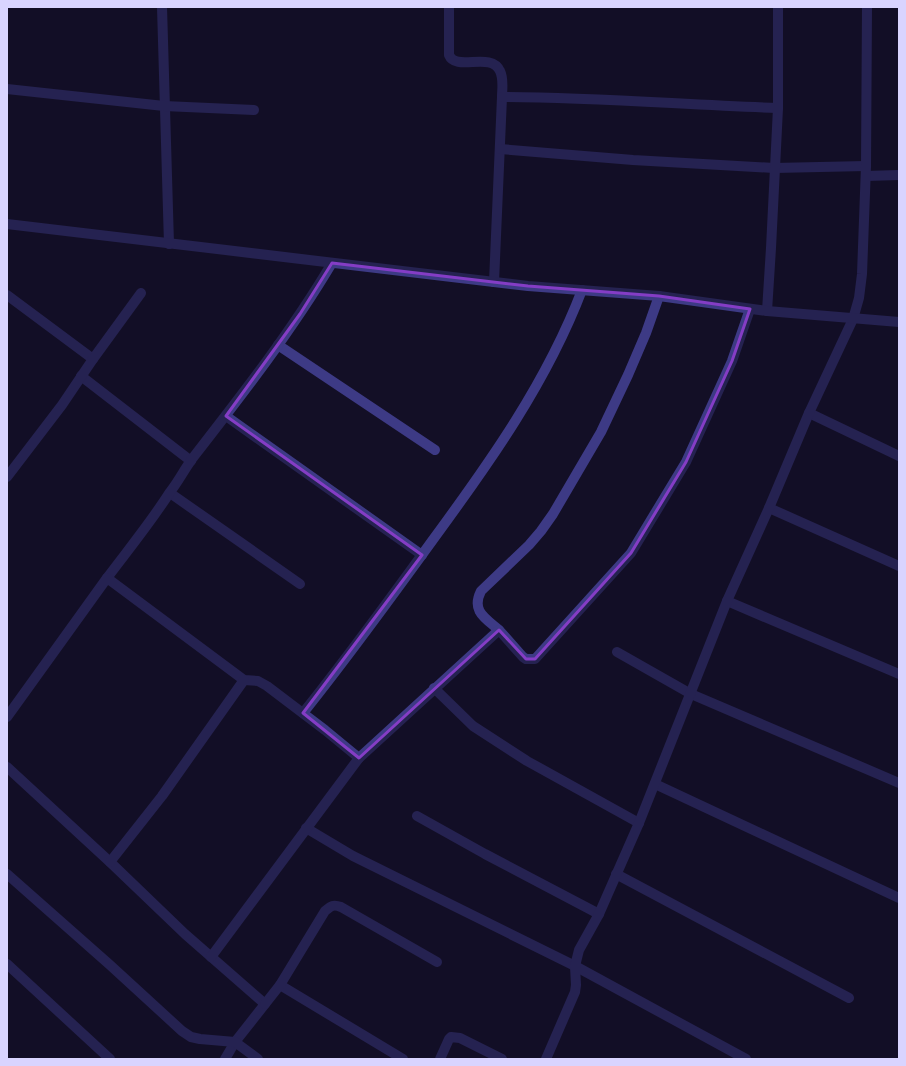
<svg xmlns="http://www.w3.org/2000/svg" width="906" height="1066" font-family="'Public Sans',sans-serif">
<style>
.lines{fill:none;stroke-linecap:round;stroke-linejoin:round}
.minor{stroke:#3d3a85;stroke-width:10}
.tertiary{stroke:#3d3a85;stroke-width:10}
.marked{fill:none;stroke:#843dc5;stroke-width:3;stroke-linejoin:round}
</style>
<rect width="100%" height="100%" fill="#130f26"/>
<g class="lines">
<g class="minor">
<path d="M162,7L169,244"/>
<path d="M449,7V55C456,72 491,51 500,71C504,79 502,89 502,97L494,282"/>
<path d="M7,89L164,106L254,110"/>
<path d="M502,97C594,97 686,105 778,108"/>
<path d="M500,149L633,160L774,168L866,166"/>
<path d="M866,176L899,175"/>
<path d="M7,295L93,359"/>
<path d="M767,311L771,248L778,108V7"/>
<path d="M278,345L435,450"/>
<path d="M81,376L191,461"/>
<path d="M809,413L899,456"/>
<path d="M226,416L422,555"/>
<path d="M7,477L62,405L93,359L141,293"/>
<path d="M170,493L300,584"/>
<path d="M769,508L899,566"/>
<path d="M107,578C128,550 151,522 170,492C178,482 184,470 192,459C241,396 291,332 332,263"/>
<path d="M727,601L899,674"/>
<path d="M499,630C485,618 471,611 481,591L529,545L541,531L553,514L601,432L628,375L646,333L659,296"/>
<path d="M617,652L691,694L899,783"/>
<path d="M434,688L473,726L527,761L639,823"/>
<path d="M303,713C348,657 390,599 432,541C490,462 547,382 582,290"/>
<path d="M7,717L107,578L244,680L258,681L267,686L325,730L359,758"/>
<path d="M7,767L110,862L185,934L265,1004L235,1042L225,1059"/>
<path d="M655,784L899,898"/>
<path d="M417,816L485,854L599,914"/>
<path d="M306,828L353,856L575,966L746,1059"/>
<path d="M110,862L162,796L244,680"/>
<path d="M7,874L110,965L182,1031L191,1037L200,1039L235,1042L258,1059"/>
<path d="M616,874L849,998"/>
<path d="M211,957L359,758L499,630L523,657L526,659H535L631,553L686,462L732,361L750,309"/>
<path d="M7,964L110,1059"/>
<path d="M280,985L403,1059"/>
<path d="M265,1004L280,985L325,911C331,906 333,904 341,907L437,962"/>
<path d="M440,1059L449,1039L451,1037L460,1038L502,1059"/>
<path d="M546,1059L575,992L576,985L575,966L579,950L599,914L639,823L727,601L769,508L809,413L853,319L859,298L862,274L866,166L867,7"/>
</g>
<path class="tertiary" d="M7,224L528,286L659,296L767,311L899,322"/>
</g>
<path d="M0 0H906V1066H0ZM332,263L528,286L659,296L750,309L732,361L686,462L631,553L535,659H526L499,630L359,758L303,713L422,555L226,416L300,314Z" fill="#130f26" fill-opacity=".55" fill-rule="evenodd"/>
<path class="marked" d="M332,263L528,286L659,296L750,309L732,361L686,462L631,553L535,659H526L499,630L359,758L303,713L422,555L226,416L300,314Z"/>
<rect width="906" height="1066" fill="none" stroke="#d9d4ff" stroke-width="16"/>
</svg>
